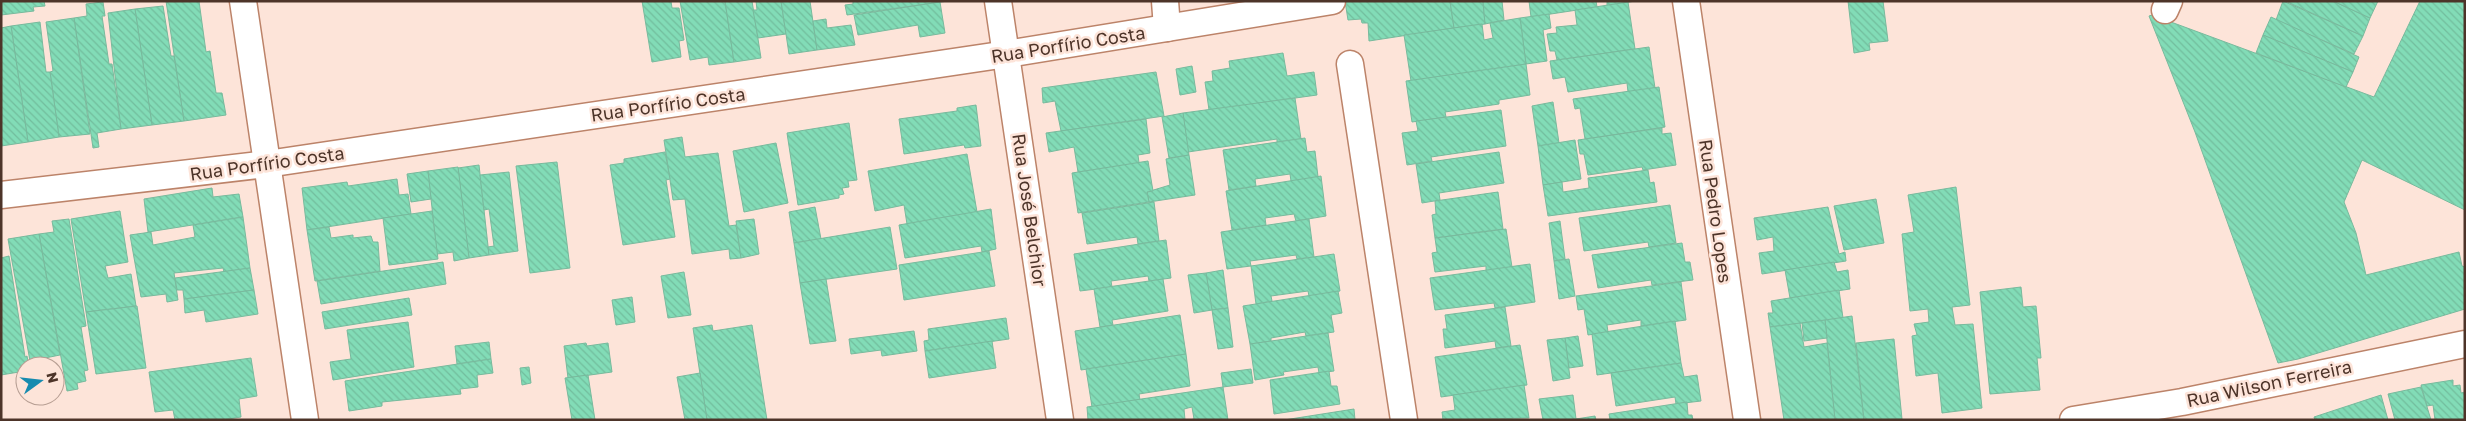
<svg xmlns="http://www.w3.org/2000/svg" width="2466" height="421" font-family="'Golos Text',sans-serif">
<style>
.building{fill:url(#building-back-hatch);stroke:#78ba9d}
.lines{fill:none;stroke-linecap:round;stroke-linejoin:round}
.street-casing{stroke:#bc8369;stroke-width:29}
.street{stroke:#fff;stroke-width:26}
.labels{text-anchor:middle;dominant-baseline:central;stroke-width:5;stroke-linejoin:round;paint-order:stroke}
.street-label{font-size:18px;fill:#4d3429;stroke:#fde4d9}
</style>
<defs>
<pattern id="building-back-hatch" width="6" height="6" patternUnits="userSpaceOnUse" patternTransform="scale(1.25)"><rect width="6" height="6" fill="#82dcb7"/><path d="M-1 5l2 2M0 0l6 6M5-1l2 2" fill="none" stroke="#72bd9d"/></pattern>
</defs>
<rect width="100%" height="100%" fill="#fde4d9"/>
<g class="building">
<path d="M1,1H44L45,6L33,7L34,11L1,15Z"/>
<path d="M166,1H199L206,52L210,51L216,93H222L226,115L184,121Z"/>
<path d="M642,1H671L672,8H679L684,40L679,41L681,57L652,62Z"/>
<path d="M680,1H725L734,62L709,65L708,57L690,60Z"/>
<path d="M725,1H752L761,58L734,62Z"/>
<path d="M756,1H781L786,34L758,38L753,10H757Z"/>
<path d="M781,1H810L817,50L789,54Z"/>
<path d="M853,1H948L847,15L845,5L853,4Z"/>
<path d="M1345,1H1450L1454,28L1369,41L1368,23H1362L1361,19L1348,20Z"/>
<path d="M1450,1H1483L1485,24L1454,28Z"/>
<path d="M1483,1H1502L1504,20L1485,24Z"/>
<path d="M1529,1H1596L1597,7L1531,17Z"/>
<path d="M1607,1H1635L1607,6Z"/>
<path d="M1848,1H1883L1888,41L1869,43L1870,50L1854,53Z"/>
<path d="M2283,1L2363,36L2354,54L2276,20Z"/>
<path d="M2285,1H2333L2370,18L2363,36Z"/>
<path d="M2333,1H2378L2370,18Z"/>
<path d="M2420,1H2465V210L2362,160L2344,202L2356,233L2366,275L2459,252L2462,266L2465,267V309L2298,359L2278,363L2195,132L2149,16L2152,15L2374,97Z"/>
<path d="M103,2L105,16H102L109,64H112L121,129L97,133L99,147L93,148L74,18L87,16L86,4Z"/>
<path d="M940,2L945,33L920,37L918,25L858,35L854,15Z"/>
<path d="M1628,2L1635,49L1557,60L1555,51H1550L1547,34L1557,33L1556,27L1577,25L1575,10Z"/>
<path d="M163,6L171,56H174L184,121L152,125L135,9Z"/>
<path d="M135,9L152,125L121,129L108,13Z"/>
<path d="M1549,14L1551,28L1543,30L1547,61L1526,64L1520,18Z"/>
<path d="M2271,17L2359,57L2353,72L2263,35Z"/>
<path d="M74,18L90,134L59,137L50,72L53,71L46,22Z"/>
<path d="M1520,18L1526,64L1411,81L1404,35L1482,24L1484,40L1493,38L1490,23Z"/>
<path d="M826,19L827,28L851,25L855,45L817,50L813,21Z"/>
<path d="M40,22L46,72H50L59,137L28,142L11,26Z"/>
<path d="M11,26L28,142L1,146V28Z"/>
<path d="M2263,35L2353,72L2346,87L2256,53Z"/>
<path d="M1649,47L1655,88L1628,92L1627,83L1568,92L1565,77L1553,79L1550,61Z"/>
<path d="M1283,53L1287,76L1314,72L1317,95L1209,110L1205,82L1213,81L1212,71L1230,68L1229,61Z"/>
<path d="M1526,64L1530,95L1499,100V104L1445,112L1446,117L1412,122L1406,81Z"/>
<path d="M1192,66L1196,92L1180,95L1176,69Z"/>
<path d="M1156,72L1164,116L1061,131L1055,101L1043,103L1042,88Z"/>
<path d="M1659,87L1665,127L1585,139L1580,108L1575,109L1573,99Z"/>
<path d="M1295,98L1301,139L1277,142V139L1188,152L1183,113Z"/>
<path d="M1553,102L1559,143L1538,146L1532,106Z"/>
<path d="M976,105L981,146L965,148L964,145L904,154L899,119L957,111V108Z"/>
<path d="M1501,110L1506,146L1431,157L1432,161L1407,165L1402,133L1418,131L1416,121Z"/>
<path d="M1183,113L1189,155L1169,158L1162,117Z"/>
<path d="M1146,119L1150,153L1138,155L1139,163L1078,172L1074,147L1049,152L1046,133Z"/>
<path d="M849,123L857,180L848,181L849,187L842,188L844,194L839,195V198L798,205L787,133Z"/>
<path d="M1662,128V134L1671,133L1676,165L1643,170L1642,167L1588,175L1584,154H1580L1578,140Z"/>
<path d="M682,137L685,157L718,153L729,226L736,225L741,258L730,259L729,249L692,254L685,199L673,200L664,140Z"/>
<path d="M1305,138L1307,152L1315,151L1318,177L1291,181L1290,174L1255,179L1256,186L1229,190L1223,150Z"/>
<path d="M1575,140L1581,179L1543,185L1538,146Z"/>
<path d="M776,143L788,203L744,212L733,151Z"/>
<path d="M665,152L670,179L666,180L675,237L623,245L610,165L624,163V159Z"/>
<path d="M1499,152L1504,183L1439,193L1440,200L1422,203L1416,164Z"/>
<path d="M967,154L977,212L907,224L904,205L875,211L868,171Z"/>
<path d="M1189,155L1195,195L1149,202L1147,192L1170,185L1166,159Z"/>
<path d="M1148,161L1153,191L1147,192L1149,202L1078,213L1072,173Z"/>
<path d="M557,162L570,268L530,273L516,166Z"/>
<path d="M479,165L489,255L469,258L458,168Z"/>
<path d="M458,167L469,258L454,261L453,252L437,254L428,171Z"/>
<path d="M1648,170L1650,183L1654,182L1657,202L1548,216L1543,185L1562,182L1563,192L1589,188L1588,178Z"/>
<path d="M428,171L431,199L411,202L407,174Z"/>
<path d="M509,172L518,251L489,255L488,247L494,246L489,209L484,210L480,175Z"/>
<path d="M1321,176L1326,216L1296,221L1294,214L1265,218L1266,225L1232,230L1226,191Z"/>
<path d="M397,179L399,195L408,194L411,214L307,230L302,188L347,182L348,186Z"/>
<path d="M1956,187L1970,305L1952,307L1955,325L1973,324L1982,408L1942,413L1938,373L1916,376L1912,336L1917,335L1914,324L1929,322L1928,309L1910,311L1902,234L1914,232L1908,195Z"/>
<path d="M212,188L213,197L239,194L243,217L148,232L144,199Z"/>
<path d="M1498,192L1503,229L1435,238L1432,215L1436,214L1435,201Z"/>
<path d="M1876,199L1884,243L1844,250L1834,206Z"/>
<path d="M1154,202L1159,241L1138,244L1137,237L1087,244L1082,213Z"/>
<path d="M1670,205L1676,243L1649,247L1648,242L1584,251L1579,218Z"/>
<path d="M815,207L821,239L794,243L789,212Z"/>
<path d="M1828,207L1839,254L1845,252L1846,261L1762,274L1759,253L1774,251L1773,237L1757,240L1754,218Z"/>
<path d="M991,209L996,249L982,252L981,246L905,258L899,225Z"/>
<path d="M120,211L128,262L105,266L108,278L131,274L136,306L86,312L71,219Z"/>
<path d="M432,211L438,259L389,265L383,218Z"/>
<path d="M243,217L250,268L224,272L223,268L174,273L178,300L167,302L166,294L141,297L130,235L151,232L153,245L195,237L193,225Z"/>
<path d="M69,219L86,326L81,327L88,370L84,371L86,381L77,383L78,389L67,391L39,234L54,232L52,221Z"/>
<path d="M754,219L759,254L741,258L736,221Z"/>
<path d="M1309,219L1314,257L1297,259L1296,255L1250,261L1251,266L1227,269L1221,232Z"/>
<path d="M1560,221L1565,259L1554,261L1549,223Z"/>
<path d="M329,227L331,238L353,235V238L371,236L373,242H378L380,271L315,281L307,230Z"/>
<path d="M890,227L897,269L800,283L794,243Z"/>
<path d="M1506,229L1512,267L1486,271V266L1435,272L1432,253L1437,252L1435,238Z"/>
<path d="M39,234L60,355L30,361L8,239Z"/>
<path d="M1166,240L1171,278L1149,281L1148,276L1111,281L1112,287L1080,291L1074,254Z"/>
<path d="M1682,243L1685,262H1690L1693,280L1652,285L1651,280L1598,288L1592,255Z"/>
<path d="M989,251L995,286L904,300L899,265Z"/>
<path d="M1334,254L1340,291L1309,296L1308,291L1271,296L1272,301L1256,304L1251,266Z"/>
<path d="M9,256L25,357L27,356L29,366H25V371L1,375V258Z"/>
<path d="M1569,259L1575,296L1559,299L1554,261Z"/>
<path d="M443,262L446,284L321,304L317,281Z"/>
<path d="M1834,262L1837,272L1848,270L1850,289L1790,298L1785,270Z"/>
<path d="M1530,264L1535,302L1495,308L1494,303L1435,310L1430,278Z"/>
<path d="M250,268L254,290L184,299L183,290H177L175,278Z"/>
<path d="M1223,270L1228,308L1212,310L1206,273Z"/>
<path d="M684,272L691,315L668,318L661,276Z"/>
<path d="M1206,273L1212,310L1194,313L1188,275Z"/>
<path d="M826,279L836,341L810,344L800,283Z"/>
<path d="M1163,279L1168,311L1112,320L1113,325L1100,327L1094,289Z"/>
<path d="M1681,282L1686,320L1641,326V320L1607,325L1608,332L1588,335L1584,309L1578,310L1576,296Z"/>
<path d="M2021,287L2023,307L2036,306L2041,358H2037L2040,390L1990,394L1980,292Z"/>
<path d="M254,290L258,314L206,322L204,310L185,313L184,299Z"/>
<path d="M1839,290L1843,318L1770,327L1768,313H1773L1771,301Z"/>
<path d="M1338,291L1342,313L1331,315L1334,332L1306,336L1305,332L1271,338V341L1250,344L1243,306Z"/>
<path d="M632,297L635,322L616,325L612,300Z"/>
<path d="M409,298L412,315L325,329L322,312Z"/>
<path d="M137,306L146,368L96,374L86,312Z"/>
<path d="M1505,307L1511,346L1496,348L1495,341L1445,348L1443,329H1447L1445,315Z"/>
<path d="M1228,308L1233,347L1218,349L1212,310Z"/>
<path d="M1180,315L1186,354L1081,370L1075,331Z"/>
<path d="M1852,316L1864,420H1835L1825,320Z"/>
<path d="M1006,318L1009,339L925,351L924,341L929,340L928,329Z"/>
<path d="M1825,320L1827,338L1804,341L1802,323Z"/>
<path d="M1675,321L1681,363L1597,375L1592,334Z"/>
<path d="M408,322L414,367L333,380L330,362L351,359L347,330Z"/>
<path d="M1800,323L1804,347L1827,343L1835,420H1784L1770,327Z"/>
<path d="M712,325L713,331L752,325L767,420H707L693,328Z"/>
<path d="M914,331L917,351L882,356L881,350L851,354L849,339Z"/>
<path d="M1328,333L1334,371L1319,373L1318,367L1283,372L1284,375L1255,380L1250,344Z"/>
<path d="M1578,336L1583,366L1569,368L1565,338Z"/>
<path d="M1565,338L1570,378L1553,381L1547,340Z"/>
<path d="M1894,339L1902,419L1864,420L1856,343Z"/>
<path d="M992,341L996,368L929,378L925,351Z"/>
<path d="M489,342L491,359L457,364L455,346Z"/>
<path d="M586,343L587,346L608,343L612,372L568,378L564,346Z"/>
<path d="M1520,345L1527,385L1441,397L1435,357Z"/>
<path d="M1186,354L1190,386L1139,394L1140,400L1092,407L1086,369Z"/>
<path d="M251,358L257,396L239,399L241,417L222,420H175L173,410L155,412L149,372Z"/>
<path d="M491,359L493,373L477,375L478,387L460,389L461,394L382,402V406L349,411L345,381Z"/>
<path d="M1681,363L1684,377L1697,375L1701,401L1676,404L1675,397L1616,406L1611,373Z"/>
<path d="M529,367L531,383L522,385L520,368Z"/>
<path d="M1251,369L1253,383L1223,387L1221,373Z"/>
<path d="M1329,371L1331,386H1337L1340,404L1274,414L1270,380Z"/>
<path d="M700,373L707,420H685L677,377Z"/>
<path d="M588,375L595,420H572L565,378Z"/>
<path d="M2453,380V386L2460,385L2461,393L2465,392V420H2435L2433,405L2427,406L2421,385Z"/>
<path d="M1524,385L1529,418L1443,420L1442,412L1455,410L1453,395Z"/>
<path d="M1223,387L1228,420H1190L1194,419L1192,407L1184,409L1185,420H1088L1087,407Z"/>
<path d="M2421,387L2431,420H2395L2388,394Z"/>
<path d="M1573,395L1576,419L1543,420L1539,399Z"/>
<path d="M2381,395L2388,420H2315L2314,417Z"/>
<path d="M1687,402L1688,415H1692L1693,420H1610L1609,414Z"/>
<path d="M1354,409L1355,420H1284Z"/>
<path d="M1595,416L1596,420L1576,419Z"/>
</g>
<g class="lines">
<defs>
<g id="street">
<path d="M243,1L305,420"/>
<path d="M998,1L1060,420"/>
<path d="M1165,1L1167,28"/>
<path d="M1686,1L1747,420"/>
<path d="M2165,10L2169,1"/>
<path d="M1350,64L1404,420"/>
<path d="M1,195L267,164L1007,54L1332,1"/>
<path d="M2073,420L2182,402L2465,344"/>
</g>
</defs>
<use href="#street" class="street-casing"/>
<use href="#street" class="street"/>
</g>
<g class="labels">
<g class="street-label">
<text transform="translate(1068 44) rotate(-9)">Rua Porfírio Costa</text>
<text transform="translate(668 104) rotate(-8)">Rua Porfírio Costa</text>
<text transform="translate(267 163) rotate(-8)">Rua Porfírio Costa</text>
<text transform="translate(1030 210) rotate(82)">Rua José Belchior</text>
<text transform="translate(1716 211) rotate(82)">Rua Pedro Lopes</text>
<text transform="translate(2269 383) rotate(-12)">Rua Wilson Ferreira</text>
</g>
</g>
<rect width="2466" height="421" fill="none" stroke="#4d3429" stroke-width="5"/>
<g transform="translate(40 381) rotate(75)"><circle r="24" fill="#fde4d9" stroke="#b79e93"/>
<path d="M0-4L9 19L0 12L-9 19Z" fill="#178baf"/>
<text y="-8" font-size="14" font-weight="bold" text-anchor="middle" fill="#4d3429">N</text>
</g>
</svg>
